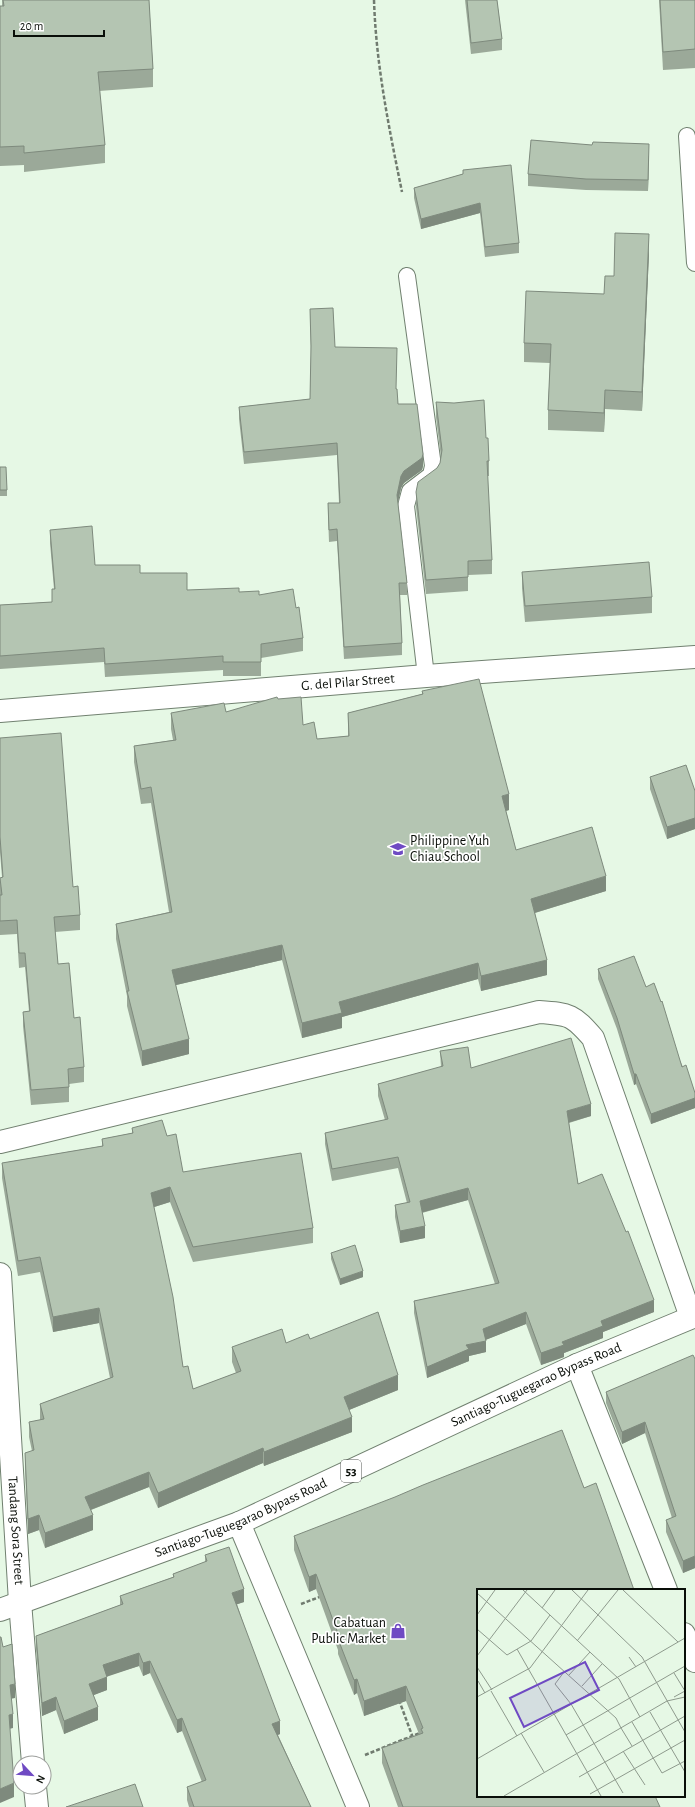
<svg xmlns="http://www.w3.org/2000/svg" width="695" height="1807" font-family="'Alegreya Sans',sans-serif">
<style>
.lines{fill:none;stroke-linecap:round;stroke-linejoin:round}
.lane-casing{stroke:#718170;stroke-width:18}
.street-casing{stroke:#718170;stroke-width:24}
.secondary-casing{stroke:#718170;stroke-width:24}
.highway-casing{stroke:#718170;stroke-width:24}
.path{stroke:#707b6f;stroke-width:2.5;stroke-dasharray:4 2;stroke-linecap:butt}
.lane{stroke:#fff;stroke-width:16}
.street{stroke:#fff;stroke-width:22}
.secondary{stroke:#fff;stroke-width:22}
.highway{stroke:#fff;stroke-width:22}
.wall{fill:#9ba999}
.shaded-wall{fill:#7e8a7d}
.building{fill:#b4c5b2;stroke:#7e8a7d}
.labels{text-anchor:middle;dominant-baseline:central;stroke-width:3.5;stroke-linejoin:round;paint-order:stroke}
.shield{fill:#fff;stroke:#535652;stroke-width:1}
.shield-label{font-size:13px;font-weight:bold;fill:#090e08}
.street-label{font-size:14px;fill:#090e08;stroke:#fff}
.poi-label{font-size:14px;fill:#090e08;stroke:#fff;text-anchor:start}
.inset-road{fill:none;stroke:#8e9a8d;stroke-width:1}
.view{fill:#6f4ac3;fill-opacity:0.15;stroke:#6f4ac3;stroke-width:2}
.inset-edge{fill:none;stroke:#090e08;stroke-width:2}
</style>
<rect width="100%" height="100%" fill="#e6f8e5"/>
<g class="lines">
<defs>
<g id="lane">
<path d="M687,136L695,263"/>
<path d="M407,276L433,466L431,475L410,491L406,506L426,676"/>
</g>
<g id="street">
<path id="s1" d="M0,711L426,676L695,657"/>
<path d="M0,1142L539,1012C570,1014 573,1015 593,1038L691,1317"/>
<path d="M577,1365L666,1590"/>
<path d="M239,1523L358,1807"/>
<path d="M20,1602L33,1763"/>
<path d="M684,1634L695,1661"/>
<path d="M35,1787L37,1807"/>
</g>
<g id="secondary">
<path id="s2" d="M0,1274L20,1602"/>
</g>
<g id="highway">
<path id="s3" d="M0,1610L239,1523L577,1365L695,1316"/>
</g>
</defs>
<use href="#lane" class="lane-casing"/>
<use href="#street" class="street-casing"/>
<use href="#secondary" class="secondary-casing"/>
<use href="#highway" class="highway-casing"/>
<g class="path">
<path d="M374,0C376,65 389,128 402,192"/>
<path d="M301,1604L322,1596"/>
<path d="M399,1700L413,1738"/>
<path d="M365,1755L422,1732"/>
</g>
<use href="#lane" class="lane"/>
<use href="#street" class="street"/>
<use href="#secondary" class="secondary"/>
<use href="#highway" class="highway"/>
</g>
<g class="wall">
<path d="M2,0H149L153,69V87L99,91L105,145V163L24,172V165L0,166V6H2Z"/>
<path d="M465,0H497L502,39V50L471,54Z"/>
<path d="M659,0H695V68L663,70Z"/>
<path d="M649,156L648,191L586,190L528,186V174Z"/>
<path d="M463,174L519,243V253L485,257L480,213L421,229L414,198V188Z"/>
<path d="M649,253L642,411L605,409L604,432L548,430V410L550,363L524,362V343L604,294L614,276Z"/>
<path d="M310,309L335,347L396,389L398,404L423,466L422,470L404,483L401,488L398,503L407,583V595H400L402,643V655L344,659L337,541L329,542L328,515V503H339L337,455L244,464L239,419V407L310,399L311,355Z"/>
<path d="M436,402L486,438L489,461V476H487L492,560V574L468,575V591L426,594L416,507V492L437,468L440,463L441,457L436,417Z"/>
<path d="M0,467L7,490V496H0Z"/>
<path d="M50,530L95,565L140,573L187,590L239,592L259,595L296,608L303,638V651L261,658V676H223V670L105,677L104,662L0,669V605L52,602V589H54L50,543Z"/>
<path d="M522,572L652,597V613L525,622L522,588Z"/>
<path d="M422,691L509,810L506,811L516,850L606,891L535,913L547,975L481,991L478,979L342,1017V1028L302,1038L282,960L176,985L189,1054L142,1066L127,1006V996L116,939V924L169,912L151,803L141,804L134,762V746L173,740L171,729V713L226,712L278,699L303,725L317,739L348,736V713L422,694Z"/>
<path d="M0,738L73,887L80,915V930L55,932L58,964L74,1018L84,1067V1082L69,1084V1102L31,1105L23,1026V1012L29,1011L25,967L19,968L17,934L0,935V878L2,877L0,852Z"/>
<path d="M650,777L695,791V829L667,839L650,789Z"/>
<path d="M598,969L646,987L695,1093V1108L651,1124L636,1084L634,1085L617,1029L598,979Z"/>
<path d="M440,1051L471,1068L591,1116L569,1123L578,1184L654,1312L603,1332V1338L564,1353V1357L541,1365L526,1324L485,1340L486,1352L469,1356V1361L427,1378L414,1313V1301L495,1284L468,1200L422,1213L425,1238L400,1243L395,1217V1205L407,1203L398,1168L332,1181L325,1144V1133L385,1120L378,1096V1084L441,1067Z"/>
<path d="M132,1128L167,1136L183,1172L313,1228V1243L193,1262L170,1202L154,1207L183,1367L193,1389L236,1373L232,1362V1347L286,1343L310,1339L398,1390L349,1410L352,1432L264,1466L263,1463L158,1508L149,1487L91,1510L93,1530L45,1548L39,1530L28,1534L25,1468V1453L32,1451L29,1437V1422L40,1420V1404L110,1378L99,1323L53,1332L40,1272L18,1276L2,1178V1163L102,1146V1139L132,1133Z"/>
<path d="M331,1253L363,1277L340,1285L331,1259Z"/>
<path d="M695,1359V1568L683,1573L666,1532V1520L672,1518L645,1433L622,1444L606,1403V1392Z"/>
<path d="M294,1536L478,1590L660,1807H398L382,1763V1748L419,1734L406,1701L364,1716L357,1693L354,1695L338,1654V1650L316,1589L309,1592L294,1550Z"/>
<path d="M205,1555L244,1602L237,1604L280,1734L278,1735L311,1807H189L187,1800V1787L202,1782L182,1731L177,1733L150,1673L143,1676L139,1666L106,1676L107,1690L93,1695L98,1720L64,1734L56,1710L42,1716L36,1649V1636L120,1605V1596L173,1577V1574L205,1562Z"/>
</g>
<g class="shaded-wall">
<path d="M649,144V156L648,191V180Z"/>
<path d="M480,203V213L421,229V219Z"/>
<path d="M649,234V253L642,411V392Z"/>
<path d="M605,390V409L604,432V413Z"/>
<path d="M423,454V466L422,470L404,483L401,488L397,507V495L401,476L404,471Z"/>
<path d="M509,794V810L502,812V796Z"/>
<path d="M695,818V829L667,839V827Z"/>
<path d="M606,876V891L531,914V899Z"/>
<path d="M282,945V960L172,986V970Z"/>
<path d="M547,960V975L481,991V976Z"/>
<path d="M478,963V979L342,1017V1028L302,1038V1023L339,1002Z"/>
<path d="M189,1039V1054L142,1066V1051Z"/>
<path d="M634,1074H636V1084L634,1085Z"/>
<path d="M695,1098V1108L651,1124V1114Z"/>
<path d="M591,1104V1116L567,1123V1111Z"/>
<path d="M170,1187V1202L151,1208V1193Z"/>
<path d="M468,1188V1200L420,1213V1201Z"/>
<path d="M425,1226V1238L400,1243V1231Z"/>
<path d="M363,1271V1277L340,1285V1279Z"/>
<path d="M654,1300V1312L603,1332V1338L564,1353V1357L541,1365V1353L601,1321Z"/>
<path d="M99,1308V1323L53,1332V1317Z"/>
<path d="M526,1312V1324L483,1341V1329Z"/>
<path d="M486,1341V1352L469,1356V1361L427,1378V1367L466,1345Z"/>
<path d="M398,1375V1390L344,1412V1397Z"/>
<path d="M352,1417V1432L264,1466V1452Z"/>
<path d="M645,1422V1433L622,1444V1432Z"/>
<path d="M263,1448V1463L158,1508V1493Z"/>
<path d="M149,1472V1487L85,1512V1497Z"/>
<path d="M39,1515V1530L28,1534V1519Z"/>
<path d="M93,1515V1530L45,1548V1533Z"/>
<path d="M695,1556V1568L683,1573V1561Z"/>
<path d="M316,1574V1589L309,1592V1577Z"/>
<path d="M244,1589V1602L232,1606V1593Z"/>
<path d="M139,1653V1666L103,1678V1665Z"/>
<path d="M150,1661V1673L143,1676V1663Z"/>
<path d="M107,1677V1690L89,1697V1684Z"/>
<path d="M357,1679V1693L354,1695V1680Z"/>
<path d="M15,1684V1698L10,1699V1685Z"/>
<path d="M406,1686V1701L364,1716V1701Z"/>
<path d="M56,1697V1710L42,1716V1703Z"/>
<path d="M98,1707V1720L64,1734V1721Z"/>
<path d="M13,1714V1728L9,1729V1715Z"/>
<path d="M182,1718V1731L177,1733V1720Z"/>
<path d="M280,1721V1734L272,1737V1724Z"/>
<path d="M14,1783V1797L0,1803V1789Z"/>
</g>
<g class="building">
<path d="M3,0H149L153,69L98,72L105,145L24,153V146L0,147V6H4Z"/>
<path d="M467,0H497L502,39L471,43Z"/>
<path d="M660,0H695V49L663,52Z"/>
<path d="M531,140L592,145L593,142L649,144L648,180L586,179L528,174Z"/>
<path d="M511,165L519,243L485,247L480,203L421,219L414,188L463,174V170Z"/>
<path d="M615,233L649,234L642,392L605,390L604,413L548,410L551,344L524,343L526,291L604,294L605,276H614Z"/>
<path d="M333,308L335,347L397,348L396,389H397L398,404H417L423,454L422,458L404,471L401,476L397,495L407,583H399L402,643L344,647L337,529L329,530L328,503H340L337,443L244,452L239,407L310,399L311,346L310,309Z"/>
<path d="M484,400L486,438H488L489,461H487L492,560L468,561V577L426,580L416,492L418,482L437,468L440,463L442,450L436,402L454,403Z"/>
<path d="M0,467H6L7,490H0Z"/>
<path d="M92,526L95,565H140V573H187V590L239,588V592L259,591V595L293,589L296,608L299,607L303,638L261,644V662H223V656L105,664L104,648L0,656V605L52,602V589H55L50,530Z"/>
<path d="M649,562L652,597L525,606L522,572Z"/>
<path d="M479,679L509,794L502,796L516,850L592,827L606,876L531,899L547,960L481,976L478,963L339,1002L342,1013L302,1023L282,945L172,970L189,1039L142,1051L127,991H129L116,924L172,912L151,787L141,789L134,746L176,740L171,713L224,703L226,712L277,697L278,699L301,697L303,725L314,722L317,739L349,736L348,713L423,694L422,691Z"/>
<path d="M61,733L73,887L78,886L80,915L54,917L58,964L69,963L74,1018L80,1017L84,1067L68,1069L69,1087L31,1090L23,1012L30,1011L25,953H19L17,920L0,921V895H2L0,878L3,877L0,837V738Z"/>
<path d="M686,765L695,791V818L667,827L650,777Z"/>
<path d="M634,956L646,987L654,983L661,1002L662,1001L682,1067L686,1065L695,1093V1098L651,1114L636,1074H634L617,1018L598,969Z"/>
<path d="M571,1038L591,1104L567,1111L578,1184L602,1174L626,1232L628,1231L654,1300L601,1321L603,1326L562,1342L564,1345L541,1353L526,1312L483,1329L486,1341L466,1345L469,1349L427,1367L414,1301L499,1283L468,1188L420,1201L425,1226L400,1231L395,1205L410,1202L398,1157L332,1169L325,1133L388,1119L378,1084L443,1066L440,1051L468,1047L471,1068Z"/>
<path d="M162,1120L167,1136L176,1134L183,1172L301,1153L313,1228L193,1247L170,1187L151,1193L173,1297L183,1367L188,1366L193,1389L241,1371L232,1347L282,1329L286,1343L308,1334L310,1339L378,1312L398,1375L344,1397L352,1417L264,1452L263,1448L158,1493L149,1472L85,1497L93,1515L45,1533L39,1515L28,1519L25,1453L34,1450L29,1422L44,1419L40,1404L113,1377L99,1308L53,1317L40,1257L18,1261L2,1163L103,1146L102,1139L133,1133L132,1128Z"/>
<path d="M355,1245L363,1271L340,1279L331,1253Z"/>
<path d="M693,1355L695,1359V1556L683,1561L666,1520L676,1516L645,1422L622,1432L606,1392Z"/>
<path d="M562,1430L584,1488L596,1483L634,1590H478V1796H655L660,1807H403L382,1748L423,1733L421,1729L423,1728L406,1686L364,1701L357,1679L354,1680L338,1639H340L316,1574L309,1577L294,1536L395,1497L423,1485Z"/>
<path d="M229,1547L244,1589L232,1593L280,1721L272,1724L311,1807H194L187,1787L206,1780L182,1718L177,1720L150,1661L143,1663L139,1653L103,1665L107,1677L89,1684L98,1707L64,1721L56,1697L42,1703L36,1636L123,1604L120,1596L174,1577L173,1574L207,1561L205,1555Z"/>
<path d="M0,1637H1L3,1647L12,1644L15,1684L10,1685L13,1714L9,1715L14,1783L0,1789Z"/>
<path d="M135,1784L143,1807H66Z"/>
</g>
<defs>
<symbol id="school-bare" viewBox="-9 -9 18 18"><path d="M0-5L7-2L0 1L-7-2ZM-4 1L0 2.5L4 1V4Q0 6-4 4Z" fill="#6f4ac3" stroke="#fff" stroke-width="2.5" paint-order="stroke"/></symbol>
<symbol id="shop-bare" viewBox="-9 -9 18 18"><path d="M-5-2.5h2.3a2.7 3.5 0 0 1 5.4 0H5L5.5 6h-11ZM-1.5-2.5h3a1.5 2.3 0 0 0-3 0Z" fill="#6f4ac3" stroke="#fff" stroke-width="2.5" paint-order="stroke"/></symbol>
</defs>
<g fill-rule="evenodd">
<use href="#school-bare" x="387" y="838" width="22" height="22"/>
<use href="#shop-bare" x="387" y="1620" width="22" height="22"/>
</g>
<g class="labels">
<rect class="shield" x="341" y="1460" width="20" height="22" rx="3"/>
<g class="shield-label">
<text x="351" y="1471">53</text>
</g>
<g class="street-label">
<text stroke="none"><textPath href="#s1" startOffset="349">G. del Pilar Street</textPath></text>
<text stroke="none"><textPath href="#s3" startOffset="582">Santiago-Tuguegarao Bypass Road</textPath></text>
<text stroke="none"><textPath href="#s3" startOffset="258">Santiago-Tuguegarao Bypass Road</textPath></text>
<text stroke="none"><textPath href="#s2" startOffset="257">Tandang Sora Street</textPath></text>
</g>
<g class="poi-label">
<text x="410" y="841">Philippine Yuh<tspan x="410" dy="16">Chiau School</tspan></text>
<text x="386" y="1623" text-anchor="end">Cabatuan<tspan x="386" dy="16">Public Market</tspan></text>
</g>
</g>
<g transform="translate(477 1589)">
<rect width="208" height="208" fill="#e6f8e5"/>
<path class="inset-road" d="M46,1L142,90L163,128M95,1L165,68L208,143M146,1L201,53M0,4L139,129L144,139M65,19L78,1M0,26L18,1M0,40L30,66L54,52L73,26M100,52L141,1M40,60L124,207M0,67L50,1M152,68L159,78M0,78L15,101M87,83L78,95L94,115L146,204M197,84L208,102M92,86L113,63M1,92L8,104M105,97L125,75M14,102L40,147M0,108L53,79L111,1M197,108L208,102M173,123L208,183M155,133L185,184L208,172M144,139L155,157M44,144L67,183M89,146L208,77M146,162L168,196M0,170L208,49M102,188L208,127M113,205L208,151M27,207L190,112L208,108"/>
<path class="view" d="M108,73L122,101L47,138L33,109Z"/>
<rect width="208" height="208" class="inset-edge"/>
</g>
<g transform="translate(32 1775) rotate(116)"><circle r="19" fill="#ffffff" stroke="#9d9f9c"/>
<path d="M0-3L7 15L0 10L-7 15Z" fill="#6f4ac3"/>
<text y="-6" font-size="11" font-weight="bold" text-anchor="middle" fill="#090e08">N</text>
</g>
<path d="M14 30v6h90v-6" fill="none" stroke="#090e08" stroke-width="2"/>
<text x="20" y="30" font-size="12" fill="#090e08" stroke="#ffffff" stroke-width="3" paint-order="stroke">20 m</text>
</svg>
